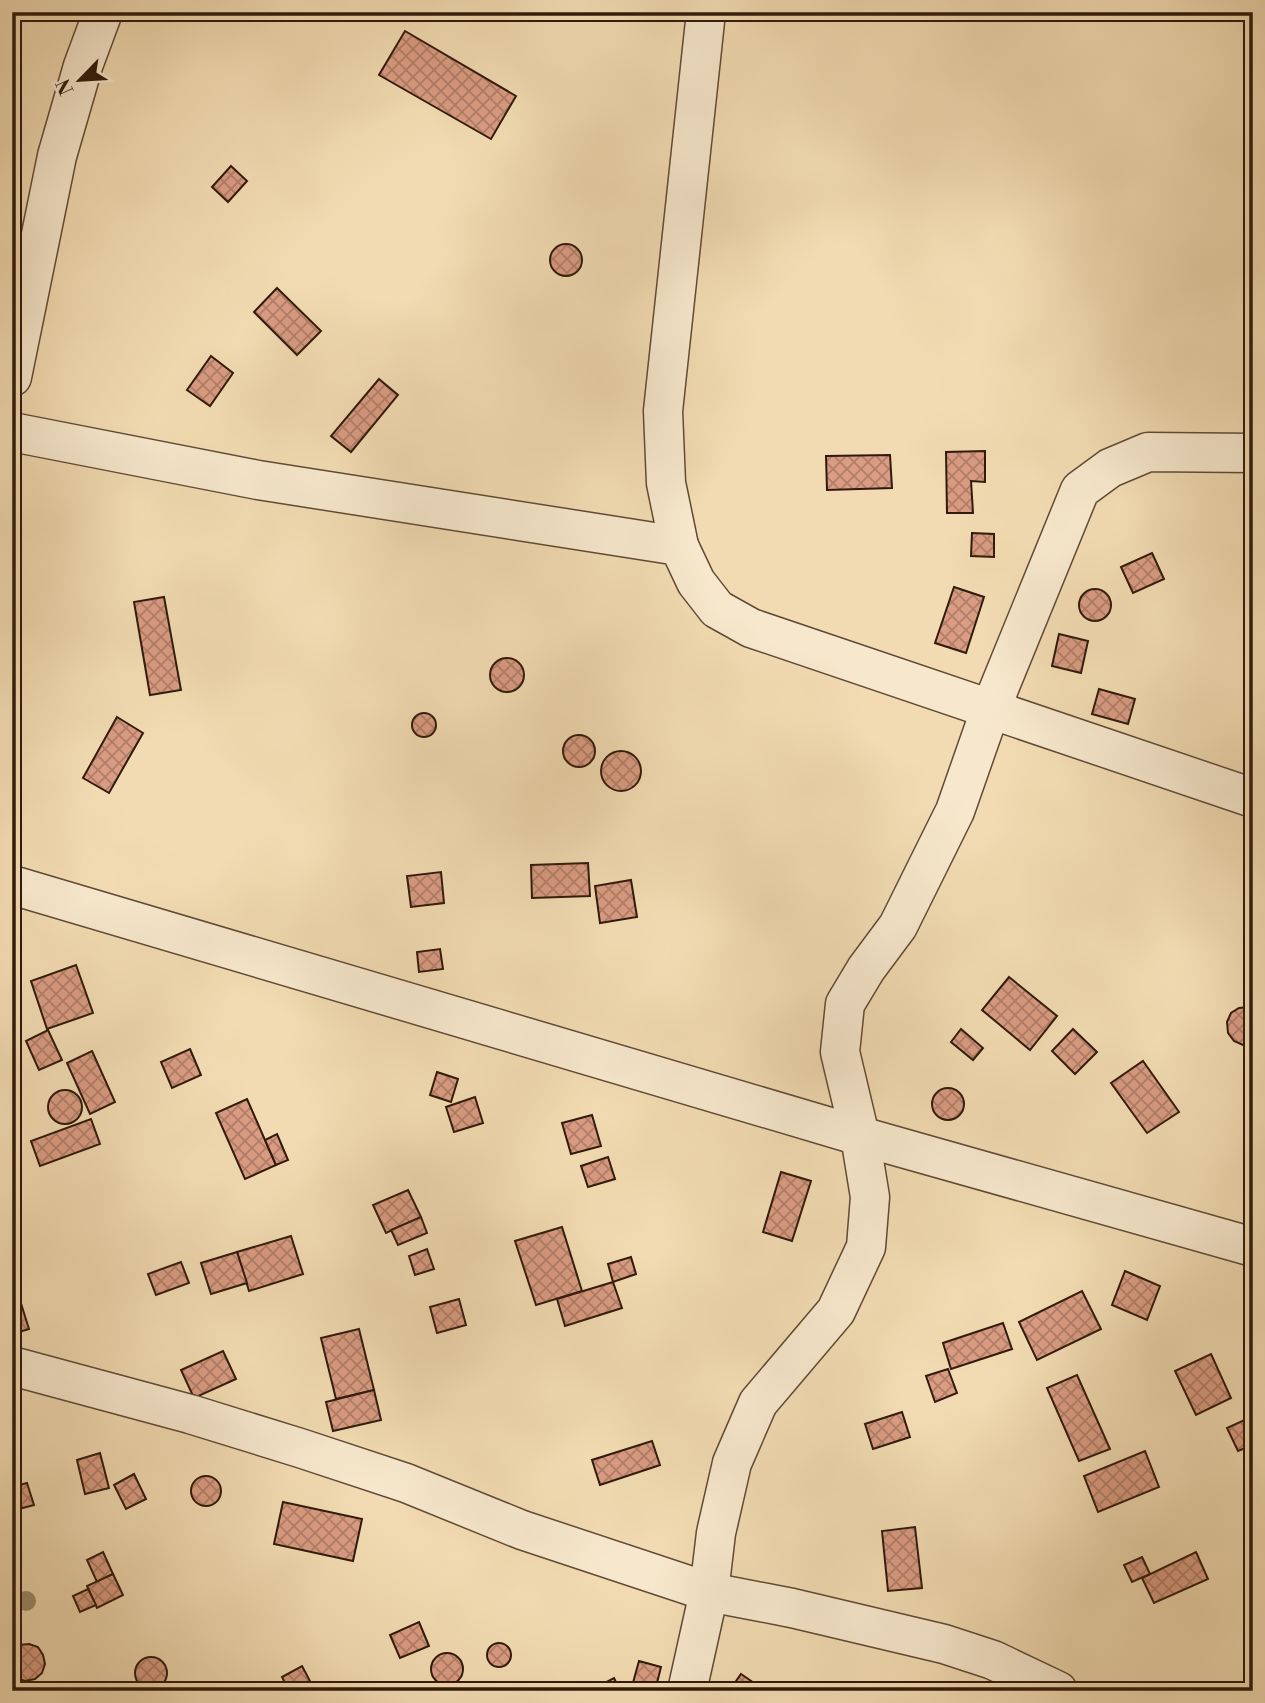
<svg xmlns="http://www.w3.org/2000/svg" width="1265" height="1703" font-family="'Libre Bodoni',serif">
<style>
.building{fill:url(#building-cross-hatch);stroke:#301a0c;stroke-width:2}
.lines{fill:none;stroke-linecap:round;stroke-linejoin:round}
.street-casing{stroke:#604a36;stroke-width:41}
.street{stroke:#f7e8cd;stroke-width:38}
.tree{fill:#9e8c6c}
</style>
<defs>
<pattern id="building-cross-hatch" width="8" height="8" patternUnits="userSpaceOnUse" patternTransform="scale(1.75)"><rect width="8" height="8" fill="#da9c82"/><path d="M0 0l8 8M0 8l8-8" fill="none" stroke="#b17e69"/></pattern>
</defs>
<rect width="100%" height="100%" fill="#f2dbb2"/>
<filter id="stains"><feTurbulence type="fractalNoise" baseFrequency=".00286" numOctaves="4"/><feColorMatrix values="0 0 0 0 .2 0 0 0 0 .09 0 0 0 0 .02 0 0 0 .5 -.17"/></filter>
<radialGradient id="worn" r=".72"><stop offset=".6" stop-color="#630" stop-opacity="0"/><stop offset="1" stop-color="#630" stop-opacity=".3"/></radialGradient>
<g class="building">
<path d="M405,31L516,96L491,139L379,75Z"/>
<path d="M231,166L247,181L228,202L212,187Z"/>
<circle cx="566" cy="260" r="16"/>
<path d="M277,288L321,331L297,355L254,312Z"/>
<path d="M211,356L233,373L210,406L187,390Z"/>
<path d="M379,379L398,395L351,452L331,436Z"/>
<path d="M985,451V482L971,481L973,513H947L946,452Z"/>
<path d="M890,455L892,488L827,490L826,456Z"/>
<path d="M972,533L994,534V557L971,556Z"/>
<path d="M1152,553L1164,579L1133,593L1121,567Z"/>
<path d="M954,587L984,597L966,653L935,643Z"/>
<circle cx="1095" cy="605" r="16"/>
<path d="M164,597L181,690L150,695L134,602Z"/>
<path d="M1059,634L1088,641L1081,673L1052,666Z"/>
<circle cx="507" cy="675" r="17"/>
<path d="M1099,689L1135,699L1128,724L1092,714Z"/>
<circle cx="424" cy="725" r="12"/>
<path d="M117,717L143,733L109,793L83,778Z"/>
<circle cx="579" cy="751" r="16"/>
<circle cx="621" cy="771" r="20"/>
<path d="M588,863L590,896L532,898L531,865Z"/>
<path d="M441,872L444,903L411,907L407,876Z"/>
<path d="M631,880L637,917L600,923L595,886Z"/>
<path d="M440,949L443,969L419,972L417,952Z"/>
<path d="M76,965L93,1013L47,1029L31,981Z"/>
<path d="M1009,977L1057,1016L1030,1050L982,1010Z"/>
<path d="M1249,1007L1253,1008V1044L1243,1045L1234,1041L1228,1033L1227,1022L1231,1013L1239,1008Z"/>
<path d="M961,1029L983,1048L973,1060L951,1042Z"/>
<path d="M1073,1029L1097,1052L1075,1074L1052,1051Z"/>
<path d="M48,1030L62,1060L39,1070L26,1041Z"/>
<path d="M190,1049L201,1075L172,1088L161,1062Z"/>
<path d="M92,1051L115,1102L90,1114L67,1063Z"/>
<path d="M1143,1061L1179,1112L1147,1133L1111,1083Z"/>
<path d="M437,1072L458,1079L451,1102L430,1095Z"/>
<circle cx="948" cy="1104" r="16"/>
<circle cx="65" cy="1107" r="17"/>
<path d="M475,1097L483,1123L454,1132L446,1107Z"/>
<path d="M247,1099L276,1165L245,1179L216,1113Z"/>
<path d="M592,1115L601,1146L571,1154L562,1123Z"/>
<path d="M91,1119L100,1144L40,1166L31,1141Z"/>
<path d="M277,1134L288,1160L276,1165L265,1140Z"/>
<path d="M608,1157L615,1179L588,1187L581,1166Z"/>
<path d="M781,1172L811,1181L792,1241L763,1232Z"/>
<path d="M408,1190L421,1217L386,1233L373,1205Z"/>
<path d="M421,1217L427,1233L398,1245L391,1230Z"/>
<path d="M562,1227L582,1291L536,1305L515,1241Z"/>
<path d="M291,1236L303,1274L249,1291L237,1252Z"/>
<path d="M427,1249L434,1269L415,1275L409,1256Z"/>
<path d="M237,1252L247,1283L211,1294L201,1263Z"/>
<path d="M631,1257L636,1274L613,1282L608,1264Z"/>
<path d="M181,1262L189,1283L156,1295L148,1274Z"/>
<path d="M1125,1271L1160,1286L1147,1320L1112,1305Z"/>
<path d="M613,1282L622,1308L565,1326L557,1299Z"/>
<path d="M1082,1291L1101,1329L1037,1360L1019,1322Z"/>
<path d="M19,1297L29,1329L12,1334V1299Z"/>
<path d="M459,1299L466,1325L437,1333L430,1307Z"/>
<path d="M1003,1323L1012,1349L951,1369L943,1343Z"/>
<path d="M359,1329L374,1390L336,1399L321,1338Z"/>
<path d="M223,1351L236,1379L194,1398L181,1370Z"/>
<path d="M1211,1354L1231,1398L1196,1415L1175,1371Z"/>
<path d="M948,1369L957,1393L935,1402L926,1376Z"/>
<path d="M1077,1375L1110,1449L1079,1461L1047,1388Z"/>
<path d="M374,1390L381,1420L333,1431L326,1402Z"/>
<path d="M902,1412L910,1437L873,1449L865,1424Z"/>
<path d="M1251,1417L1253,1422V1445L1238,1451L1227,1428Z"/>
<path d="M652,1441L660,1465L600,1485L592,1460Z"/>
<path d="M1145,1451L1159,1487L1098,1512L1084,1476Z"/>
<path d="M100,1453L109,1488L85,1494L77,1460Z"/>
<path d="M134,1474L146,1499L126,1509L114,1485Z"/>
<circle cx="206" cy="1491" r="15"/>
<path d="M27,1483L34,1505L15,1510L12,1502V1487Z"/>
<path d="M283,1502L362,1519L353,1561L274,1544Z"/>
<path d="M915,1527L922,1588L888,1591L882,1531Z"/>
<path d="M103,1552L113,1574L97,1582L87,1560Z"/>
<path d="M1196,1552L1208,1579L1154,1603L1142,1578Z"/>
<path d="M1142,1557L1150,1574L1132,1582L1124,1565Z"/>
<path d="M113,1574L123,1595L97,1608L87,1586Z"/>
<path d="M88,1589L96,1605L80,1612L73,1596Z"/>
<path d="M419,1622L429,1646L400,1658L390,1635Z"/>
<circle cx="499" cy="1655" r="12"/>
<path d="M29,1644L38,1647L43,1655L45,1664L42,1673L35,1679L25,1681L16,1678L12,1673V1651L19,1645Z"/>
<circle cx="447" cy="1669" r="16"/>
<circle cx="151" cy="1673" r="16"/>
<path d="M639,1661L661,1667L655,1691L631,1690Z"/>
<path d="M302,1666L311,1683L296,1691H289L282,1677Z"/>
<path d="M741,1674L754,1683L748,1691H743L734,1684Z"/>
<path d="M614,1678L620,1691H589Z"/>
</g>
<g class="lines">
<defs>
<g id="street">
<path d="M12,377L57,156L83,66L103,12"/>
<path d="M12,432L258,480L679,546L696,582L717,609L751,628L1253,798"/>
<path d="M679,546L666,483L663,411L706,12"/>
<path d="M12,885L860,1136L1253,1247"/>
<path d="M12,1366L190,1414L300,1448L406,1483L522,1530L709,1592L792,1608L944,1644L993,1660L1058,1691"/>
<path d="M687,1691L709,1592L716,1533L732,1463L758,1403L836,1311L866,1247L870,1197L860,1136L840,1052L845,1004L866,969L898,926L955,811L991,708L1080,490L1110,468L1148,452L1253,453"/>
</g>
</defs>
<use href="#street" class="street-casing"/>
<use href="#street" class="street"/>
</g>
<circle class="tree" cx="26" cy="1601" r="10"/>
<rect width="1265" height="1703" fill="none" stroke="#f2dbb2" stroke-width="42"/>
<rect x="14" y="14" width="1237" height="1675" fill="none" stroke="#301a0c" stroke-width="3.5"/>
<rect x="21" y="21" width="1223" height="1661" fill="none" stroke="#301a0c" stroke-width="2"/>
<g transform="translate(80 80) rotate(245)" stroke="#f7e8cd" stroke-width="5" paint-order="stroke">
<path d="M0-5L12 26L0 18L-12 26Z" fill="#301a0c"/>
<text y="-10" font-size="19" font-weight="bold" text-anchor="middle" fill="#301a0c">N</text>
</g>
<rect width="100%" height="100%" filter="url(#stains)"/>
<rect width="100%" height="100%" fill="url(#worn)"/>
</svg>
